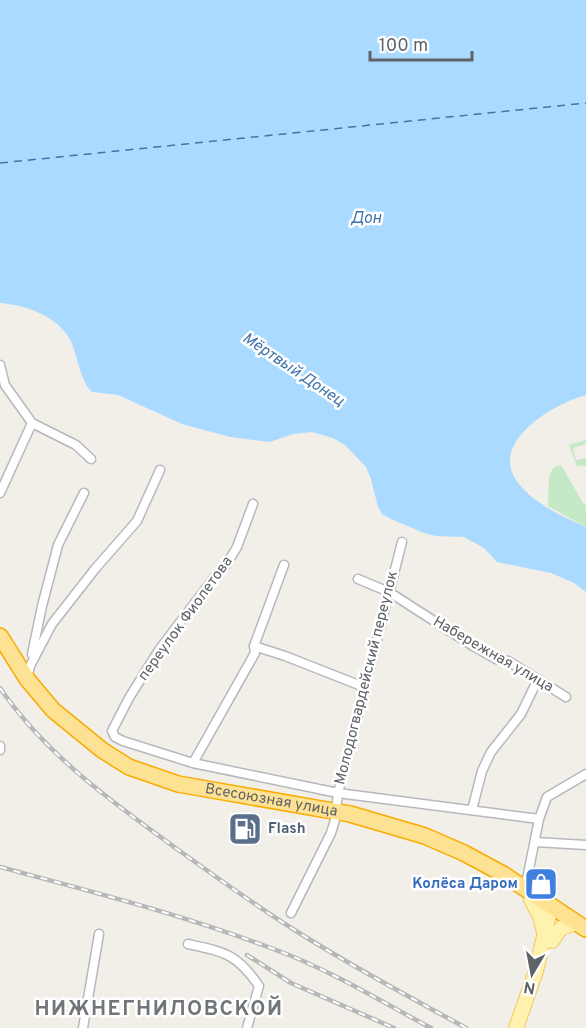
<svg xmlns="http://www.w3.org/2000/svg" width="586" height="1028" font-family="Overpass,sans-serif">
<style>
.green{fill:#c5e8c5}
.water{fill:#aadaff}
.lines{fill:none;stroke-linecap:round;stroke-linejoin:round}
.ferry{stroke:#4174aa;stroke-width:1.5;stroke-dasharray:8 6;stroke-linecap:butt}
.street-casing{stroke:#b5b8bc;stroke-width:11}
.primary-casing{stroke:#f2c960;stroke-width:16}
.highway-casing{stroke:#f9ab00;stroke-width:18}
.street{stroke:#fff;stroke-width:8}
.primary{stroke:#fff2af;stroke-width:14}
.highway{stroke:#fde293;stroke-width:15}
.rail-casing{stroke:#b6b7b8;stroke-width:4.5}
.rail{stroke:#fff;stroke-width:2;stroke-dasharray:7;stroke-linecap:butt}
.labels{text-anchor:middle;dominant-baseline:central;stroke-width:5;stroke-linejoin:round;paint-order:stroke}
.street-label{font-size:15px;fill:#5f6368;stroke:#fff}
.service-label{font-size:15px;font-weight:bold;fill:#4e5e75;stroke:#fff;text-anchor:start}
.shop-label{font-size:15px;font-weight:bold;fill:#366cbe;stroke:#fff;text-anchor:end}
.water-label{font-size:16px;font-style:italic;fill:#4174aa;stroke:#fff}
.district-label{font-size:21px;font-weight:bold;letter-spacing:1.5px;fill:#70757a;stroke:#fff}
</style>
<rect width="100%" height="100%" fill="#f1efe8"/>
<g class="green">
<path d="M586,440V444L573,448L576,460L586,458V466H577L569,445Z"/>
<path d="M561,465L583,503L586,505V527L548,506L549,476L554,467Z"/>
</g>
<path class="water" d="M0,0H586V395C553,404 486,443 519,484C535,504 563,517 586,527V592L574,583L551,573L497,562L484,548L464,537L436,536L424,533L391,519L382,514L378,507L371,479L366,467L345,445L333,438L312,432L293,434L270,442L230,437L182,424L118,395L92,392C84,385 81,372 78,363C76,356 74,348 71,341C58,316 26,305 0,303Z"/>
<g class="lines">
<path class="ferry" d="M0,163L586,103"/>
<defs>
<g id="street">
<path d="M0,365L5,385L32,423L76,445L91,459"/>
<path d="M0,493L32,423"/>
<path d="M253,504L237,547L228,562L213,579L159,650L129,698L112,731L115,737L123,741L193,763L338,793L539,819"/>
<path d="M358,579L389,592L473,646L496,659L508,661L566,697"/>
<path d="M254,646L285,656L364,687"/>
<path d="M32,654L42,606L58,545L84,493"/>
<path d="M27,679L30,666L52,624L95,569L137,521L160,470"/>
<path d="M0,746V750"/>
<path d="M193,763L255,653L254,646L284,565"/>
<path d="M472,810L482,771L491,752L521,714L538,679"/>
<path d="M535,842L586,845"/>
<path d="M525,889L539,819L547,797L586,774"/>
<path d="M291,913L331,833L335,820L338,793L402,542"/>
<path d="M188,944C225,952 237,954 259,986L247,1028"/>
<path d="M83,1028L99,934"/>
</g>
<g id="primary">
<path d="M531,900L540,916L544,932"/>
<path d="M552,941L561,928L576,923"/>
<path d="M516,1028L536,971L551,906"/>
</g>
<g id="highway">
<path id="s1" d="M0,636L27,679L53,710L102,750L129,767L178,784L350,814L425,836L464,853L503,874L586,929"/>
</g>
</defs>
<use href="#street" class="street-casing"/>
<use href="#primary" class="primary-casing"/>
<use href="#highway" class="highway-casing"/>
<use href="#street" class="street"/>
<use href="#primary" class="primary"/>
<use href="#highway" class="highway"/>
<defs>
<g id="rail">
<path d="M0,688C46,755 112,802 177,849C215,876 253,904 293,929C349,965 408,996 466,1028"/>
<path d="M0,867C97,893 195,918 289,955C338,975 384,1003 431,1028"/>
<path d="M247,955L291,983L394,1028"/>
</g>
</defs>
<use href="#rail" class="rail-casing"/>
<use href="#rail" class="rail"/>
</g>
<defs>
<symbol id="fuel-square" viewBox="-11 -11 22 22"><rect x="-9" y="-9" width="18" height="18" rx="4" fill="#5c6f8a" stroke="#fff"/><path d="M-5.5-6h7V0h2V4h1.3V-2.5L3-4.5l.8-.8L6-3V5H2.5V1h-1V6h-7ZM-4.2-4.7v3.2H.2V-4.7Z" fill="#fff"/></symbol>
<symbol id="shop-square" viewBox="-11 -11 22 22"><rect x="-9" y="-9" width="18" height="18" rx="4" fill="#3f7fe0" stroke="#fff"/><path d="M-5-2.5h2.3a2.7 3.5 0 0 1 5.4 0H5L5.5 6h-11ZM-1.5-2.5h3a1.5 2.3 0 0 0-3 0Z" fill="#fff"/></symbol>
</defs>
<g fill-rule="evenodd">
<use href="#fuel-square" x="226" y="810" width="38" height="38"/>
<use href="#shop-square" x="522" y="865" width="38" height="38"/>
</g>
<g class="labels">
<g class="street-label">
<text transform="translate(186 619) rotate(-54)">переулок Фиолетова</text>
<text transform="translate(493 655) rotate(30)">Набережная улица</text>
<text transform="translate(367 678) rotate(-76)">Молодогвардейский переулок</text>
<text stroke="none"><textPath href="#s1" startOffset="333">Всесоюзная улица</textPath></text>
</g>
<g class="service-label">
<text x="268" y="829">Flash</text>
</g>
<g class="shop-label">
<text x="518" y="884">Колёса Даром</text>
</g>
<g class="water-label">
<text x="366" y="219">Дон</text>
<text transform="translate(293 370) rotate(34)">Мёртвый Донец</text>
</g>
<g class="district-label">
<text x="159" y="1009">НИЖНЕГНИЛОВСКОЙ</text>
</g>
</g>
<g transform="translate(532 974) rotate(190)" stroke="#ffffff" stroke-width="4.5" paint-order="stroke">
<path d="M0-4.5L10 22L0 15L-10 22Z" fill="#5f6368"/>
<text y="-9" font-size="16" font-weight="bold" text-anchor="middle" fill="#5f6368">N</text>
</g>
<path d="M370 51v9h102v-9" fill="none" stroke="#5f6368" stroke-width="3"/>
<text x="379" y="51" font-size="18" fill="#5f6368" stroke="#ffffff" stroke-width="4.5" paint-order="stroke">100 m</text>
</svg>
